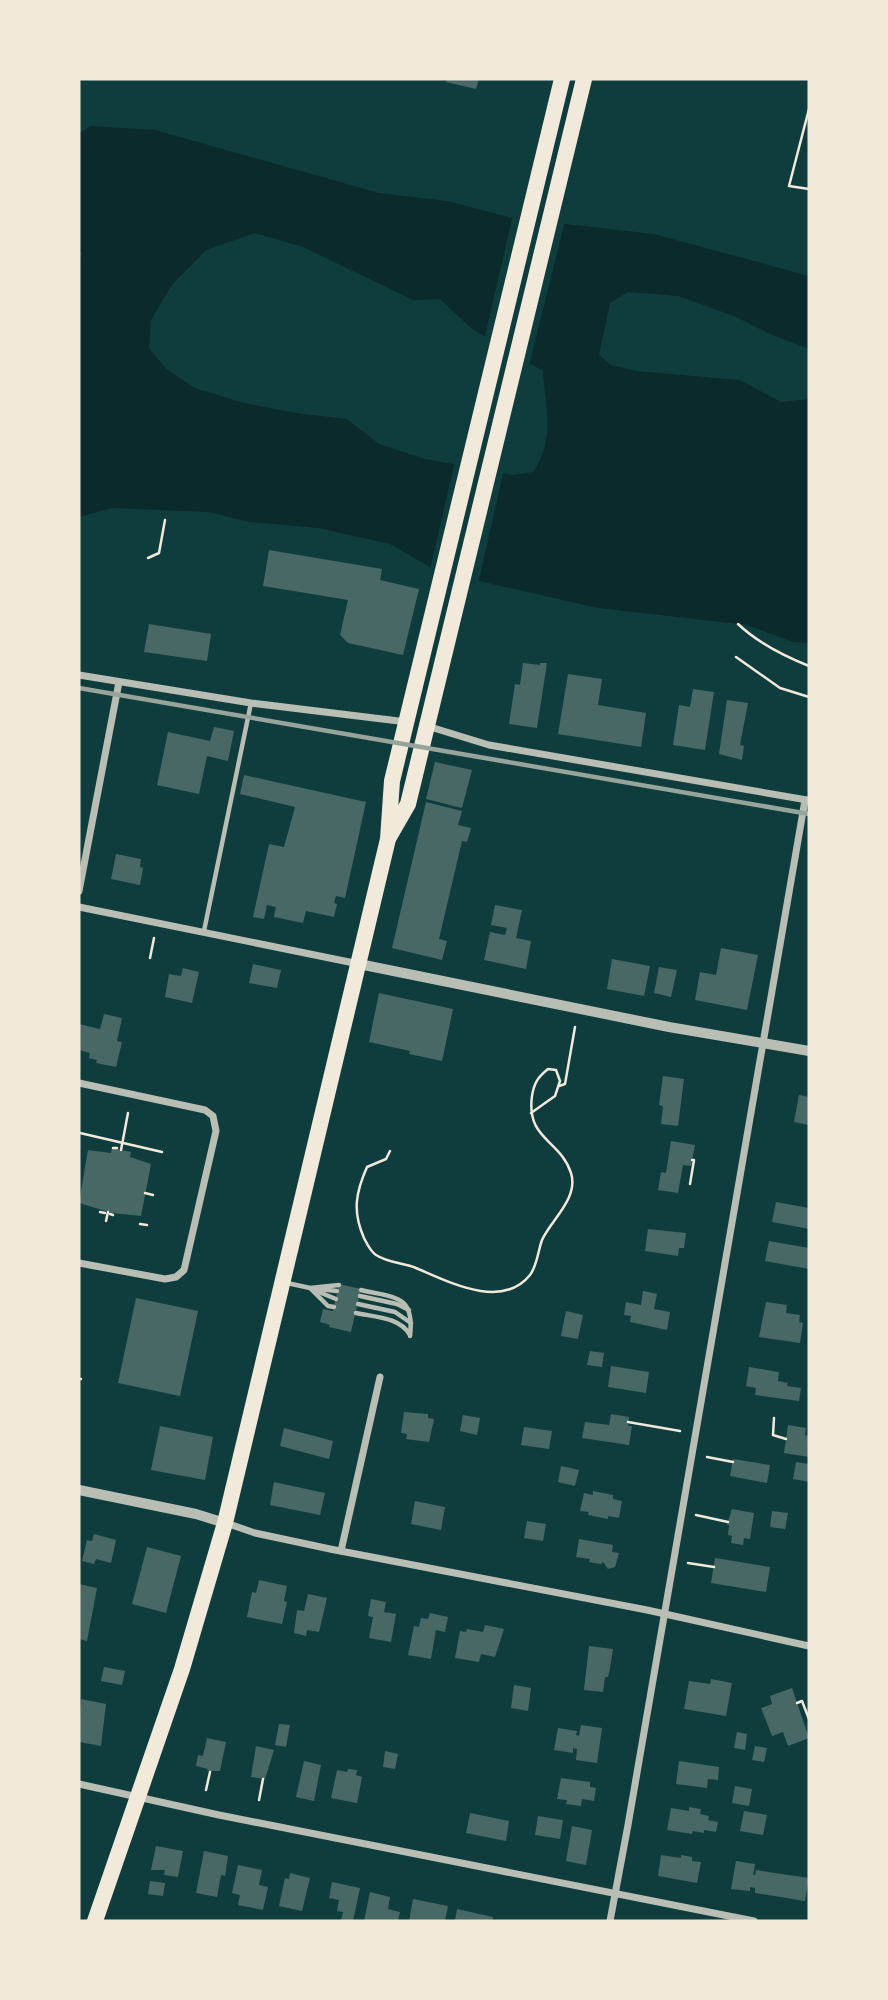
<svg xmlns="http://www.w3.org/2000/svg" width="888" height="2000" font-family="'PT Sans',sans-serif">
<style>
.water{fill:#0a2a2b;fill-rule:evenodd}
.pier{fill:#0f3d3e}
.building{fill:#486865}
.lines{fill:none;stroke-linecap:round;stroke-linejoin:round}
.path{stroke:#f1e9da;stroke-width:2.5}
.service{stroke:#b8beb3;stroke-width:4.5}
.minor{stroke:#b8beb3;stroke-width:7}
.tertiary{stroke:#b8beb3;stroke-width:10}
.trunk{stroke:#f1e9da;stroke-width:16}
.rail{stroke:#97a49c;stroke-width:4.5}
</style>
<rect width="100%" height="100%" fill="#0f3d3e"/>
<path class="water" d="M91,126L155,130L379,193L447,201L513,218L654,234L809,276V349L770,334L734,316L678,296L628,292L610,303L599,355L611,365L636,371L739,380L781,402L809,399V643L793,642L747,625L598,608L479,581L430,567L390,544L318,528L250,522L209,512L112,508L79,517V265L82,252H79V133ZM255,233L303,247L413,300L440,299L472,329L543,371C545,409 556,438 533,472L513,475L425,459L379,444L347,419L296,413L244,403L195,388L166,369L149,348L151,320L172,285L206,250Z"/>
<g class="pier">
<path d="M513,215L565,221L529,366L484,340Z"/>
<path d="M455,461L504,470L478,584L430,570Z"/>
</g>
<g class="building">
<path d="M447,79H479L476,89L446,82Z"/>
<path d="M269,550L382,569L380,580L419,589L403,655L348,643L340,635L348,600L263,586Z"/>
<path d="M149,624L211,634L207,661L144,652Z"/>
<path d="M523,663L540,665V663H547L537,728L509,724L515,684L520,685Z"/>
<path d="M568,674L602,679L598,705L646,713L641,747L558,734Z"/>
<path d="M693,689L714,692L705,750L673,745L679,705L690,707Z"/>
<path d="M727,700L748,703L740,745L744,746L742,760L719,754Z"/>
<path d="M214,727L234,731L228,761L207,756L199,794L157,785L168,732L210,741Z"/>
<path d="M435,762L472,770L462,808L426,799Z"/>
<path d="M244,775L366,802L345,898L336,896L334,903L337,904L334,917L306,911L303,923L274,917L276,907L267,905L264,919L253,917L269,844L284,847L295,807L240,794Z"/>
<path d="M426,802L462,811L458,825L471,828L467,842L462,841L439,939L447,941L442,960L392,948Z"/>
<path d="M116,854L141,859L140,867L143,868L140,885L111,879Z"/>
<path d="M495,905L522,910L516,938L531,941L526,969L484,960L490,932L505,935L507,928L491,925Z"/>
<path d="M721,948L758,955L747,1010L695,1000L700,972L716,975Z"/>
<path d="M612,959L650,966L644,996L607,989Z"/>
<path d="M253,964L281,970L277,988L249,983Z"/>
<path d="M659,967L677,970L671,997L654,993Z"/>
<path d="M183,968L199,972L192,1003L165,997L169,974L181,976Z"/>
<path d="M379,993L453,1009L442,1061L409,1054L410,1051L369,1042Z"/>
<path d="M104,1014L122,1018L117,1041L122,1042L116,1067L96,1063L97,1060L89,1058L90,1053L79,1050V1024L100,1029Z"/>
<path d="M663,1076L684,1079L678,1126L661,1124L663,1106L659,1105Z"/>
<path d="M799,1095L809,1097V1125L794,1122Z"/>
<path d="M671,1141L695,1145L691,1166L683,1165L678,1193L658,1190L661,1172L666,1173Z"/>
<path d="M112,1148L131,1152L130,1157L151,1164L141,1216L112,1213L79,1203L88,1150L111,1153Z"/>
<path d="M776,1202L809,1208V1229L772,1222Z"/>
<path d="M648,1229L686,1233L684,1248H679L678,1256L645,1251Z"/>
<path d="M769,1241L809,1248V1269L765,1261Z"/>
<path d="M339,1284L361,1289L351,1332L329,1327L330,1325L320,1322L323,1309L333,1311Z"/>
<path d="M643,1291L657,1294L654,1309L670,1312L667,1330L630,1322L631,1316L624,1315L626,1302L641,1305Z"/>
<path d="M136,1298L198,1311L180,1396L118,1383Z"/>
<path d="M766,1302L787,1305L786,1313L800,1315L799,1322L803,1323L800,1343L759,1337Z"/>
<path d="M566,1311L583,1315L578,1339L561,1336Z"/>
<path d="M590,1351L604,1353L602,1367L587,1365Z"/>
<path d="M611,1366L649,1372L646,1393L608,1387Z"/>
<path d="M749,1367L779,1372L778,1381L788,1383L787,1386L801,1388L799,1401L755,1395L756,1388L746,1386Z"/>
<path d="M404,1412L428,1414V1418L434,1419L429,1442L406,1439L407,1434L401,1433Z"/>
<path d="M611,1414L629,1417L628,1426H632L629,1445L582,1438L585,1422L609,1425Z"/>
<path d="M463,1415L480,1418L477,1435L460,1431Z"/>
<path d="M788,1425L806,1428L805,1435L809,1436V1457L784,1453Z"/>
<path d="M160,1426L213,1437L205,1480L151,1470Z"/>
<path d="M524,1427L552,1431L549,1449L521,1445Z"/>
<path d="M284,1428L333,1441L329,1459L280,1446Z"/>
<path d="M733,1459L770,1465L767,1483L730,1476Z"/>
<path d="M796,1462L809,1464V1482L793,1479Z"/>
<path d="M561,1466L579,1470L575,1486L558,1482Z"/>
<path d="M274,1482L325,1493L320,1515L270,1505Z"/>
<path d="M593,1491L613,1495V1499L622,1501L619,1518L608,1516V1519L588,1515L589,1512L580,1511L584,1493L593,1495Z"/>
<path d="M415,1501L445,1507L441,1530L411,1524Z"/>
<path d="M732,1509L754,1513L750,1539L744,1538L743,1545L731,1543L732,1536L728,1535L729,1525H727Z"/>
<path d="M772,1511L788,1513L785,1529L770,1527Z"/>
<path d="M527,1521L546,1524L543,1541L524,1538Z"/>
<path d="M94,1534L116,1540L111,1563L96,1559L94,1564L82,1561L87,1540L92,1541Z"/>
<path d="M579,1539L613,1545L612,1552L619,1553L615,1567L608,1569L603,1562L601,1564L589,1562L590,1559L576,1557Z"/>
<path d="M147,1547L181,1556L166,1613L132,1604Z"/>
<path d="M715,1558L770,1567L766,1592L711,1583Z"/>
<path d="M259,1580L287,1586L284,1601L287,1602L282,1624L247,1617L252,1592L256,1593Z"/>
<path d="M79,1584L97,1588L87,1641L79,1639Z"/>
<path d="M308,1594L327,1598L319,1632L307,1630L306,1636L294,1633L297,1610L304,1611Z"/>
<path d="M371,1599L386,1602L384,1612L396,1614L391,1642L369,1638L373,1617L368,1616Z"/>
<path d="M430,1613L448,1617L445,1632L436,1630L431,1659L408,1655L414,1626L419,1627L421,1618L428,1619Z"/>
<path d="M485,1625L504,1629L495,1657L481,1654L479,1662L455,1658L460,1631L466,1632L467,1629L483,1632Z"/>
<path d="M589,1646L613,1649L610,1668L608,1677H605L603,1692L584,1690Z"/>
<path d="M104,1667L125,1671L122,1685L101,1681Z"/>
<path d="M711,1679L732,1683L726,1716L684,1709L689,1681L710,1684Z"/>
<path d="M514,1685L531,1688L528,1711L511,1708Z"/>
<path d="M792,1688L809,1738L788,1746L783,1732L772,1736L761,1708L772,1704L770,1696Z"/>
<path d="M81,1699L106,1704L101,1746L79,1742Z"/>
<path d="M279,1724L290,1725L286,1747L275,1745Z"/>
<path d="M581,1725L602,1728L597,1763L576,1760L577,1749L573,1748V1753L554,1750L558,1728L577,1731L576,1735L579,1736Z"/>
<path d="M737,1732L747,1734L745,1750L734,1748Z"/>
<path d="M207,1738L226,1742L220,1771H207L208,1769L196,1766L198,1755L203,1756Z"/>
<path d="M256,1746L274,1750L265,1779L251,1777Z"/>
<path d="M755,1746L767,1748L764,1762L752,1760Z"/>
<path d="M385,1751L398,1754L395,1769L383,1767Z"/>
<path d="M304,1761L321,1765L314,1801L296,1797Z"/>
<path d="M679,1761L719,1767L718,1780L708,1779L707,1788L676,1784Z"/>
<path d="M348,1769L357,1770L356,1775L362,1777L357,1803L331,1798L337,1770L347,1772Z"/>
<path d="M561,1778L590,1782V1787L596,1788L594,1801L582,1799L581,1806L566,1804L567,1800L557,1799Z"/>
<path d="M735,1786L752,1789L749,1806L732,1803Z"/>
<path d="M689,1807L701,1809L700,1814L709,1816L708,1820L718,1822L716,1832L704,1830V1833L693,1831L692,1834L667,1830L671,1808L689,1811Z"/>
<path d="M744,1811L767,1815L763,1835L740,1831Z"/>
<path d="M470,1813L509,1821L506,1841L466,1833Z"/>
<path d="M538,1816L563,1820L560,1839L535,1835Z"/>
<path d="M572,1826L592,1830L586,1865L566,1861Z"/>
<path d="M156,1846L183,1851L178,1877L164,1875L165,1870H151Z"/>
<path d="M204,1851L228,1856L225,1876L221,1875L217,1897L196,1893Z"/>
<path d="M661,1855L681,1858V1855L692,1857V1861L701,1862L697,1883L658,1876Z"/>
<path d="M736,1861L755,1864L753,1875H755L756,1870L809,1878L805,1901L755,1893V1888L750,1887V1891L731,1889Z"/>
<path d="M238,1865L262,1870L259,1885L268,1887L263,1910L238,1905L240,1895L232,1893Z"/>
<path d="M290,1873L310,1878L302,1911L279,1906L285,1878L289,1879Z"/>
<path d="M150,1881L165,1883L163,1896L148,1894Z"/>
<path d="M332,1882L360,1888L353,1921H341L343,1912L337,1911L339,1900L329,1898Z"/>
<path d="M370,1892L390,1897L388,1909L400,1912L398,1921H364Z"/>
<path d="M413,1899L448,1906L445,1921H409Z"/>
<path d="M457,1909L493,1917L492,1921H455Z"/>
</g>
<g class="lines">
<g class="path">
<path d="M809,109L789,186L809,189"/>
<path d="M148,558L159,553L165,520"/>
<path d="M738,624C758,643 784,656 809,666"/>
<path d="M736,657L780,688L809,697"/>
<path d="M150,958L154,938"/>
<path d="M559,1086L565,1084L575,1027"/>
<path d="M80,1133L162,1152"/>
<path d="M113,1148H117"/>
<path d="M121,1150L128,1113"/>
<path d="M390,1151L386,1159L367,1167C356,1192 352,1211 364,1238C367,1244 370,1251 376,1255C388,1263 404,1263 416,1268C449,1282 502,1310 530,1275C537,1266 538,1251 542,1240C551,1220 579,1198 571,1173C560,1139 526,1140 532,1096C534,1083 538,1077 548,1069L556,1070L560,1081L555,1096L531,1113"/>
<path d="M690,1184L694,1160H692"/>
<path d="M145,1193L153,1195"/>
<path d="M100,1212L105,1213"/>
<path d="M110,1214L113,1215"/>
<path d="M106,1221L108,1212"/>
<path d="M140,1224L147,1225"/>
<path d="M79,1379H81"/>
<path d="M774,1418L773,1435L786,1439"/>
<path d="M628,1422L680,1431"/>
<path d="M707,1457L733,1462"/>
<path d="M696,1515L728,1522"/>
<path d="M688,1563L714,1567"/>
<path d="M797,1703L802,1701L809,1719"/>
<path d="M206,1790L210,1772"/>
<path d="M259,1800L263,1779"/>
</g>
<g class="service">
<path d="M204,931L251,703"/>
<path d="M287,1283L310,1288L328,1306L334,1307"/>
<path d="M310,1288L339,1285"/>
<path d="M318,1289L337,1291"/>
<path d="M314,1290L336,1299"/>
<path d="M361,1290C394,1298 415,1294 410,1336"/>
<path d="M360,1296L397,1304L409,1310"/>
<path d="M358,1304L395,1312L411,1323"/>
<path d="M356,1313C374,1317 400,1317 410,1335"/>
</g>
<g class="minor">
<path d="M79,675L251,703L407,722"/>
<path d="M427,726L489,745L807,800"/>
<path d="M79,891L119,682"/>
<path d="M79,907L359,964"/>
<path d="M79,1083L205,1110L213,1116L216,1131L184,1270L176,1277L165,1279L79,1263"/>
<path d="M226,1523L255,1533L330,1549L647,1610L809,1646"/>
<path d="M341,1551L380,1377"/>
<path d="M79,1784L219,1815L754,1921"/>
<path d="M610,1921L628,1825L805,800"/>
</g>
<g class="tertiary">
<path d="M359,964L669,1027L809,1051"/>
<path d="M79,1490L196,1514L225,1523"/>
</g>
<g class="trunk">
<path d="M389,837L408,804L584,79"/>
<path d="M95,1921L182,1669L225,1523L388,839L392,781L562,79"/>
</g>
<path class="rail" d="M79,688L809,814"/>
</g>
<rect width="888" height="2000" fill="none" stroke="#f1e9da" stroke-width="161"/>
</svg>
